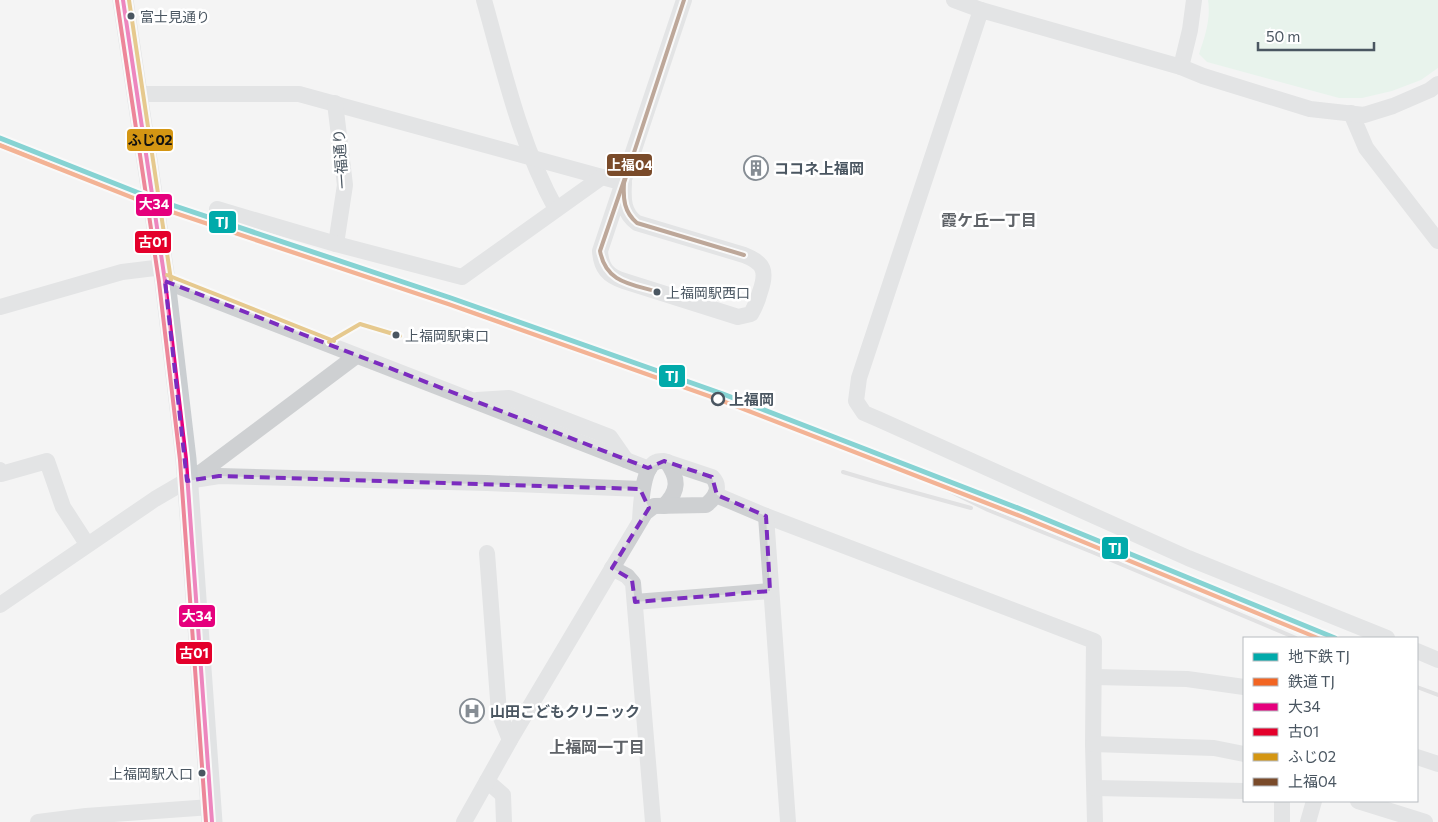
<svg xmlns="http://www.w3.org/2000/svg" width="1438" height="822" font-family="Commissioner,'Noto Sans JP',sans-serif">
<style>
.green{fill:#d9f2e3}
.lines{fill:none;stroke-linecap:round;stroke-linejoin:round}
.minor{stroke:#ced0d2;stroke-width:16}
.major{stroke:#caced1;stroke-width:21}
.rail{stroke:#c9cacc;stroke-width:4}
.bus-1-casing{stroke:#fff;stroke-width:8}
.bus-2-casing{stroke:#fff;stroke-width:8}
.bus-3-casing{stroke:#fff;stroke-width:8}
.bus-4-casing{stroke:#fff;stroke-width:8}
.bus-1{stroke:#e5007d;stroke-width:4}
.bus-2{stroke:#e4002b;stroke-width:4}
.bus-3{stroke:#d49613;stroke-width:4}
.bus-4{stroke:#7a4b2a;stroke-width:4}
.rail-1-casing{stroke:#fff;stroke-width:9}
.rail-1{stroke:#f26522;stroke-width:5}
.metro-1-casing{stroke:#fff;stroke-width:9}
.metro-1{stroke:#01aaaa;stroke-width:5}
.marked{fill:none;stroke:#7b2cbf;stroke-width:4;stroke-dasharray:10 6;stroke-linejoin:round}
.bus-dot{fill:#4a5661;stroke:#fff;stroke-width:2}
.stop-dot{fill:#fff;stroke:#4a5661;stroke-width:2.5}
.labels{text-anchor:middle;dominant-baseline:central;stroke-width:5;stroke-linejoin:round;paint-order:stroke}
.bus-label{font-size:14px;fill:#4a5661;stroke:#fff;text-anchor:start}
.street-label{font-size:15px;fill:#4a5661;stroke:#fff}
.poi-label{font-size:15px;font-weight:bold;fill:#4a5661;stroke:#fff;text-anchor:start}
.stop-label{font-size:15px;font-weight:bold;fill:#4a5661;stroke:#fff;text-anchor:start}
.neighbourhood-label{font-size:16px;font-weight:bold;fill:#5f6368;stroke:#fff}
.line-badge{stroke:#fff;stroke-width:2}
.badge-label{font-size:14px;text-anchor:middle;font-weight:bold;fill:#fff}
.pale-badge-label{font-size:14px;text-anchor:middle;font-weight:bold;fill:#111}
</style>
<rect width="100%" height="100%" fill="#f4f4f4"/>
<path class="green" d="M1208,0H1438V68L1421,80L1392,91L1362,98H1339L1207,62L1199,54C1205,36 1211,19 1208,0Z"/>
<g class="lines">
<g class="minor">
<path d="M484,0C504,71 520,144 556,209"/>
<path d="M954,0L981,10"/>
<path d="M1181,67L1190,30L1194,0"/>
<path d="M136,94H299L624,183"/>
<path d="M335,103L345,185L336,244"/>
<path d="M1351,113L1366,148L1438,241"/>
<path d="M624,183C623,199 623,213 637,223L744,255C765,263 767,272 760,292C758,300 755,307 751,314L738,317L624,281C608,276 601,268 600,251L684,0"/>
<path d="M217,209L336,244L462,277L602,177"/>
<path d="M165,281L649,469"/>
<path d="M0,307L122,272L163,267"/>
<path d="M477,400L509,398L610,437L626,460"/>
<path d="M0,470L1,474L47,461L63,507L87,544"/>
<path d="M187,481L219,476L487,483L642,489"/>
<path d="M716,495L766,516L1094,641L1093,744L1095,822"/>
<path d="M664,506C679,491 679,479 667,462"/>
<path d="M766,516L788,822"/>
<path d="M487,553L499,713L510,740"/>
<path d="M612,568L627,576L633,583L653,822"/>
<path d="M635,602L770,591"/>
<path d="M0,605L155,499L203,471L356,356"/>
<path d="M1387,638L1188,558L878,419L864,413L856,401L859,378L981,10L1181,67L1203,76L1310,109L1364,115L1393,106L1430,90L1438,84"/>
<path d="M1417,651L1438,660"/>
<path d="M1094,677L1187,679L1244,687"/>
<path d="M1093,744L1214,748L1244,754"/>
<path d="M1417,757L1438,764"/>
<path d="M487,781L503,795L504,822"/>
<path d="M1095,788L1244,791"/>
<path d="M1358,801L1425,822"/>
<path d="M38,822L86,816L211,807"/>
<path d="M464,822L510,740L645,513L654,506L706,505C715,498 722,487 712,477L664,461C663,461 657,461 656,462C642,468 641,506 640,520"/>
<path d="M1282,822V801"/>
<path d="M1308,822L1314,801"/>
</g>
<path class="major" d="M123,0L165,281L186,459L212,822"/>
<g class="rail">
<path d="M856,445L988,510L1092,552L1296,638"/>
<path d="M843,472L880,483L971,508"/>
<path d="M1417,687L1438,695"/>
</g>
<defs>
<path id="bus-1" d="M123,0L165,281L186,459L212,822"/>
<path id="bus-2" d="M117,1L159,282L180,460L206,822"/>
<g id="bus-3">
<path d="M129,0L171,280"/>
<path d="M167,275L334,341"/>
<path d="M329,342L360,324L400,336"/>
</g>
<g id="bus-4">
<path d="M684,0L624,183C623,199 624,212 637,223L744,255"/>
<path d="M629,166L600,251C606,283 631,284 658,292"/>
</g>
</defs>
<use href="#bus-1" class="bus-1-casing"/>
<use href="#bus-2" class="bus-2-casing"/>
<use href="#bus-3" class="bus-3-casing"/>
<use href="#bus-4" class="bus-4-casing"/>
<use href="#bus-1" class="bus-1"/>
<use href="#bus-2" class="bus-2"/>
<use href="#bus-3" class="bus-3"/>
<use href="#bus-4" class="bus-4"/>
<defs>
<path id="rail-1" d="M0,145L152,205L449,304L721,400L1021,516L1319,638"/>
</defs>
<use href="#rail-1" class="rail-1-casing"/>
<use href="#rail-1" class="rail-1"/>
<defs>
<path id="metro-1" d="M0,138L154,199L451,298L723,394L1023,510L1335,638"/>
</defs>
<use href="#metro-1" class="metro-1-casing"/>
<use href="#metro-1" class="metro-1"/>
</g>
<path d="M0 0H1438V822H0ZM165,281L648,468L664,461L712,477L717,495L766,516L770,591L635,602L632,580L612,568L649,508L640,489L219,476L187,481Z" fill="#f4f4f4" fill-opacity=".55" fill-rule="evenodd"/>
<path class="marked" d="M165,281L648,468L664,461L712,477L717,495L766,516L770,591L635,602L632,580L612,568L649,508L640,489L219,476L187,481Z"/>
<defs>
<symbol id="building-ring" viewBox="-11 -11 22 22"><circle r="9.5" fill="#fff" stroke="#868d94" stroke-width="1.5"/><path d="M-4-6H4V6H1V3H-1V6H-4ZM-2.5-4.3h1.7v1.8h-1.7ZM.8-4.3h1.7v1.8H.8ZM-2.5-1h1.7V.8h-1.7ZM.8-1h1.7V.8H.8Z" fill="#868d94"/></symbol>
<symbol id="hospital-ring" viewBox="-11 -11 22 22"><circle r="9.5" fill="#fff" stroke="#868d94" stroke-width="1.5"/><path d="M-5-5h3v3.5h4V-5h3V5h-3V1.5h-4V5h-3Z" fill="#868d94"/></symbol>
</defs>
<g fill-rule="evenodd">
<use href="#building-ring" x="742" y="154" width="28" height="28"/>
<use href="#hospital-ring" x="458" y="697" width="28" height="28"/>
</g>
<g class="bus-dot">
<circle cx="131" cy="16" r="4.5"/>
<circle cx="657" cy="292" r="4.5"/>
<circle cx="396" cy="335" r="4.5"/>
<circle cx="202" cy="773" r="4.5"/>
</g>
<circle class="stop-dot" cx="718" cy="399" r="6"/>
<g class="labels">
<g class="bus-label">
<text x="140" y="16">富士見通り</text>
<text x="666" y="292">上福岡駅西口</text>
<text x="405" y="335">上福岡駅東口</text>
<text x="193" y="773" text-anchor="end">上福岡駅入口</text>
</g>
<g class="street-label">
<text transform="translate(340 159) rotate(-94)">一福通り</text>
</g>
<g class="poi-label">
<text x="774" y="168">ココネ上福岡</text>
<text x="490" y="711">山田こどもクリニック</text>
</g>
<g class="stop-label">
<text x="729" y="399">上福岡</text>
</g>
<g class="neighbourhood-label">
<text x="989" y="219">霞ケ丘一丁目</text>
<text x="597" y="746">上福岡一丁目</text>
</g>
</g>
<g class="line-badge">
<rect x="126" y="128" width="48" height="24" rx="5" fill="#d49613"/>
<rect x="606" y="153" width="47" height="24" rx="5" fill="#7a4b2a"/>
<rect x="135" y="193" width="38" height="24" rx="5" fill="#e5007d"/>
<rect x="208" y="210" width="29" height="24" rx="5" fill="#01aaaa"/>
<rect x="134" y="230" width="38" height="24" rx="5" fill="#e4002b"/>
<rect x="658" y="364" width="28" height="24" rx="5" fill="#01aaaa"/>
<rect x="1101" y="536" width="28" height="24" rx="5" fill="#01aaaa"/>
<rect x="178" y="604" width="38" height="24" rx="5" fill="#e5007d"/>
<rect x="175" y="641" width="38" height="24" rx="5" fill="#e4002b"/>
</g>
<g class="badge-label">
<text x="630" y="170">上福04</text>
<text x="154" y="209">大34</text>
<text x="222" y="227">TJ</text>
<text x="153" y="247">古01</text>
<text x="672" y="381">TJ</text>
<text x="1115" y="553">TJ</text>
<text x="197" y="621">大34</text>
<text x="194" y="658">古01</text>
</g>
<g class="pale-badge-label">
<text x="150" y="145">ふじ02</text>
</g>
<rect x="1243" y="637" width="175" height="165" fill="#ffffff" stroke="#b7bbc0"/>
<rect x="1253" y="653" width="25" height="8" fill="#01aaaa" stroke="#b7bbc0"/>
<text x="1288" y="662" font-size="15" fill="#4a5661">地下鉄 TJ</text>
<rect x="1253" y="678" width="25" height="8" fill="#f26522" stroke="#b7bbc0"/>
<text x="1288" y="687" font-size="15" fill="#4a5661">鉄道 TJ</text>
<rect x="1253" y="703" width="25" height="8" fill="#e5007d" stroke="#b7bbc0"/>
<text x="1288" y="712" font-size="15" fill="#4a5661">大34</text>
<rect x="1253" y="728" width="25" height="8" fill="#e4002b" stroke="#b7bbc0"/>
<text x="1288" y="737" font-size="15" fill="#4a5661">古01</text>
<rect x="1253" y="753" width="25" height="8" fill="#d49613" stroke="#b7bbc0"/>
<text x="1288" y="762" font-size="15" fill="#4a5661">ふじ02</text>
<rect x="1253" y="778" width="25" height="8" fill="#7a4b2a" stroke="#b7bbc0"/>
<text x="1288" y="787" font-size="15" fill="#4a5661">上福04</text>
<path d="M1258 42v8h116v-8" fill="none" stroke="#4a5661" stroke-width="2.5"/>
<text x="1266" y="42" font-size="15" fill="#4a5661" stroke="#ffffff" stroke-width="4" paint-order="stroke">50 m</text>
</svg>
